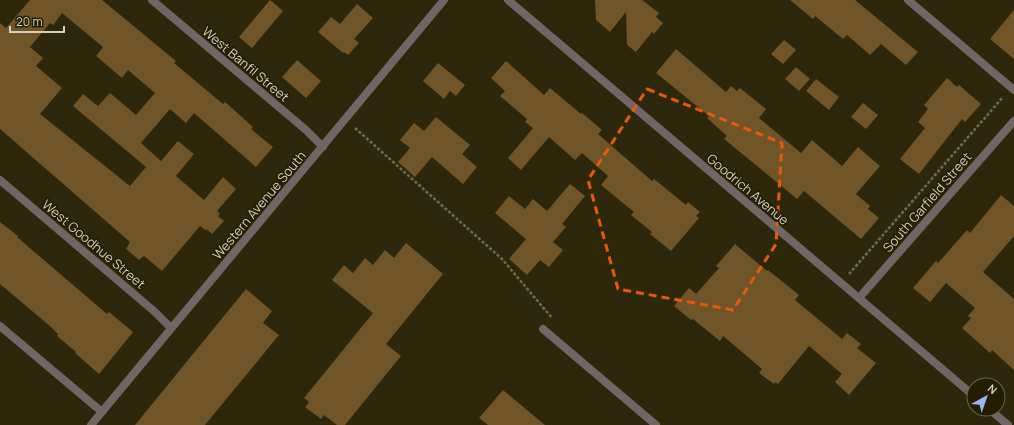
<svg xmlns="http://www.w3.org/2000/svg" width="1014" height="425" font-family="Manrope,sans-serif">
<style>
.building{fill:#6f5528;fill-rule:evenodd}
.lines{fill:none;stroke-linecap:round;stroke-linejoin:round}
.path{stroke:#706b54;stroke-width:2.5;stroke-dasharray:3 2;stroke-linecap:butt}
.service{stroke:#746565;stroke-width:8}
.minor{stroke:#746565;stroke-width:8}
.marked{fill:none;stroke:#e8590c;stroke-width:3;stroke-dasharray:8 5;stroke-linejoin:round}
.labels{text-anchor:middle;dominant-baseline:central;stroke-width:3.5;stroke-linejoin:round;paint-order:stroke}
.street-label{font-size:13px;fill:#d5d1c1;stroke:#231d02}
</style>
<rect width="100%" height="100%" fill="#2d270b"/>
<g class="building">
<path d="M30,0H102L176,61L174,63L223,104L225,102L253,127L251,129L273,147L256,167L194,113L186,123L170,109L141,143L161,161L178,141L194,154L176,176L204,200L223,177L236,189L217,211L220,214L218,216L224,221L212,234L206,229L205,230L200,226L162,271L144,256L139,260L126,249L130,242L0,129V23L6,28ZM62,13L103,47L96,56L122,78L128,70L155,93L136,115L110,93L98,106L83,94L73,106L146,167L130,186L40,114L62,88L36,66L43,58L30,47L50,23L53,25Z"/>
<path d="M270,0L283,11L252,48L239,37Z"/>
<path d="M595,0H642L659,13L656,17L663,23L654,34L652,32L636,52L627,45L626,12L610,32L596,20Z"/>
<path d="M790,0H855L918,52L906,65L881,44L870,55L847,35L843,39L815,16L813,19Z"/>
<path d="M357,4L373,18L354,39L359,43L348,55L344,52L343,53L318,32L331,17L340,24Z"/>
<path d="M1014,10V59L990,39Z"/>
<path d="M784,40L796,50L783,64L771,54Z"/>
<path d="M676,49L726,92L731,86L737,91L740,88L766,109L759,118L801,153L812,140L842,166L858,147L880,166L856,194L870,206L868,209L879,218L861,239L804,191L797,199L762,170L724,139L727,136L707,118L709,116L656,73Z"/>
<path d="M297,60L321,81L306,98L282,77Z"/>
<path d="M506,61L544,95L550,88L581,114L582,113L602,130L598,134L652,181L654,179L686,205L688,202L700,212L696,216L699,218L671,251L650,234L652,232L631,215L634,212L601,185L608,176L582,153L575,160L549,137L521,170L508,158L533,128L525,122L527,119L500,96L505,91L491,78Z"/>
<path d="M438,63L465,85L456,96L450,91L444,99L423,81Z"/>
<path d="M796,67L810,79L799,91L785,79Z"/>
<path d="M947,78L957,87L959,85L981,104L965,122L962,119L919,174L900,159L925,128L918,122L928,109L924,105Z"/>
<path d="M816,79L839,97L829,110L806,91Z"/>
<path d="M863,103L878,115L866,129L851,117Z"/>
<path d="M436,117L470,145L462,154L477,167L463,184L432,157L415,177L398,162L410,148L400,140L414,123L424,131Z"/>
<path d="M570,184L585,196L562,224L566,227L553,242L563,250L549,267L540,260L527,275L509,259L526,239L495,213L509,196L525,209L533,199L547,211Z"/>
<path d="M1001,195L1014,206V236L983,272L1014,299V370L992,350L990,353L962,328L971,318L968,316L975,308L946,283L930,302L913,288L936,261L938,263L967,230L970,233Z"/>
<path d="M0,222L18,236L17,237L107,314L109,312L133,332L99,374L75,353L76,352L57,336L58,334L51,327L0,284Z"/>
<path d="M406,243L443,274L386,344L401,356L345,425H337L324,415L321,419L305,407L309,402L304,398L373,313L332,280L344,265L353,273L365,258L373,265L385,250L394,258Z"/>
<path d="M735,244L767,271L768,270L799,295L795,300L842,339L847,333L861,344L857,348L876,363L849,395L835,382L842,374L809,346L778,384L775,382L774,384L759,373L762,369L723,336L720,341L693,319L691,320L674,306L689,288L696,294L719,268L716,266Z"/>
<path d="M246,289L272,311L263,323L279,335L205,425H135Z"/>
<path d="M503,390L545,425H488L479,418Z"/>
</g>
<g class="lines">
<g class="path">
<path d="M355,128L502,259L552,318"/>
<path d="M849,274L1003,97"/>
</g>
<path class="service" d="M543,329L656,425"/>
<g class="minor">
<path d="M152,0L306,130L323,147"/>
<path d="M508,0L974,396"/>
<path d="M908,0L1014,90"/>
<path d="M0,180L155,312L171,328"/>
<path d="M859,298L1014,121"/>
<path d="M0,326L102,412"/>
<path d="M989,409L1008,425"/>
<path d="M91,425L444,0"/>
</g>
</g>
<path class="marked" d="M647,89L782,143L776,244L733,310L618,289L588,180Z"/>
<g class="labels">
<g class="street-label">
<text transform="translate(246 64) rotate(40)">West Banfil Street</text>
<text transform="translate(748 189) rotate(40)">Goodrich Avenue</text>
<text transform="translate(927 202) rotate(-49)">South Garfield Street</text>
<text transform="translate(259 205) rotate(-50)">Western Avenue South</text>
<text transform="translate(94 244) rotate(40)">West Goodhue Street</text>
</g>
</g>
<g transform="translate(986 397) rotate(40)"><circle r="19" fill="#231d02" stroke="#6a654e"/>
<path d="M0-3L7 15L0 10L-7 15Z" fill="#9cb4fd"/>
<text y="-6" font-size="11" font-weight="bold" text-anchor="middle" fill="#d5d1c1">N</text>
</g>
<path d="M10 26v6h54v-6" fill="none" stroke="#d5d1c1" stroke-width="2"/>
<text x="16" y="26" font-size="12" fill="#d5d1c1" stroke="#231d02" stroke-width="3" paint-order="stroke">20 m</text>
</svg>
